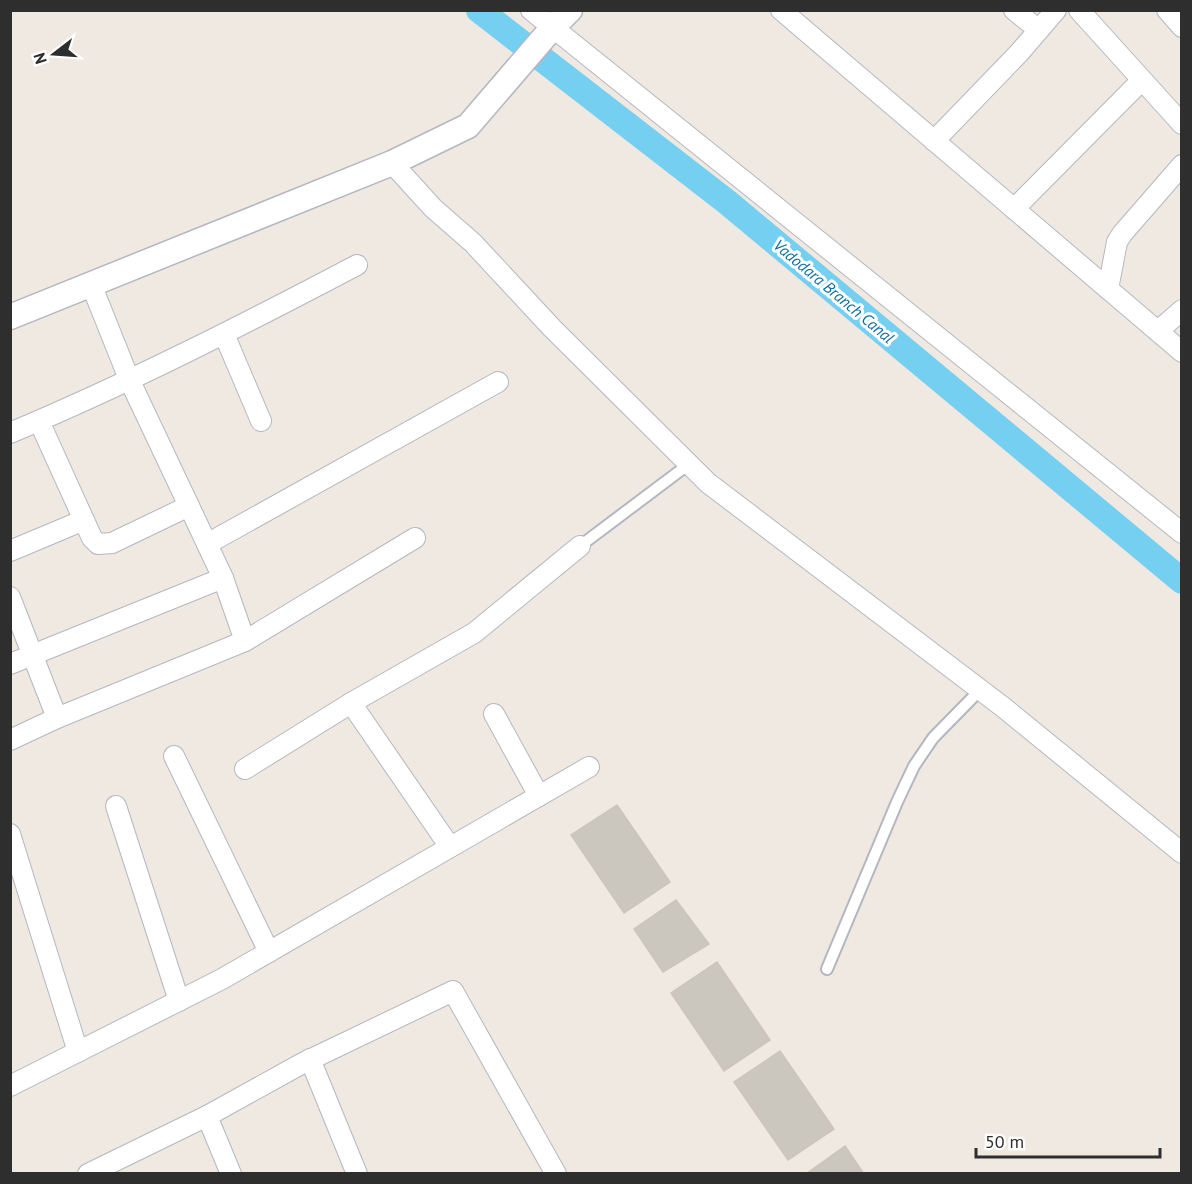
<svg xmlns="http://www.w3.org/2000/svg" width="1192" height="1184" font-family="'PT Sans',sans-serif">
<style>
.lines{fill:none;stroke-linecap:round;stroke-linejoin:round}
.canal{stroke:#75cff0;stroke-width:26}
.building{fill:#cbc7bf;stroke:#cbc5ba;stroke-width:1.5}
.service-casing{stroke:#b4b7c1;stroke-width:14}
.minor-casing{stroke:#b4b7c1;stroke-width:22}
.tertiary-casing{stroke:#b4b7c1;stroke-width:27}
.service{stroke:#fff;stroke-width:10}
.minor{stroke:#fff;stroke-width:20}
.tertiary{stroke:#fff;stroke-width:24}
.labels{text-anchor:middle;dominant-baseline:central;stroke-width:6;stroke-linejoin:round;paint-order:stroke}
.water-label{font-size:16px;font-style:italic;fill:#0d6fa3;stroke:#fff}
</style>
<rect width="100%" height="100%" fill="#efe9e1"/>
<g class="lines">
<path class="canal" d="M479,10L727,202L1182,581"/>
</g>
<g class="building">
<path d="M617,805L670,882L624,913L571,835Z"/>
<path d="M676,900L709,944L663,972L634,929Z"/>
<path d="M717,962L770,1040L724,1071L671,993Z"/>
<path d="M780,1051L834,1129L788,1160L734,1082Z"/>
<path d="M845,1146L864,1174H806Z"/>
</g>
<g class="lines">
<defs>
<g id="service">
<path d="M580,546L689,464"/>
<path d="M827,969L897,802L914,766L933,738L980,690"/>
</g>
<g id="minor">
<path d="M531,10L1182,533"/>
<path d="M781,10L1182,352"/>
<path d="M1014,10L1039,30"/>
<path d="M1079,10L1182,124"/>
<path d="M1167,10L1182,27"/>
<path d="M934,141L1019,53L1056,10"/>
<path d="M392,163L433,208L473,243L552,328L708,483L1003,707L1182,853"/>
<path d="M1014,209L1142,80"/>
<path d="M1108,289L1117,242L1122,234L1182,165"/>
<path d="M1158,331L1182,310"/>
<path d="M224,334L261,421"/>
<path d="M39,421L92,538L98,544L112,543L189,506"/>
<path d="M10,433C129,383 243,325 357,265"/>
<path d="M207,544L498,382"/>
<path d="M10,551L84,520"/>
<path d="M10,597L57,718"/>
<path d="M245,641L415,538"/>
<path d="M10,664L223,578"/>
<path d="M351,703L474,633L580,546"/>
<path d="M494,714L539,796"/>
<path d="M10,740L57,718L245,641L223,578L129,379L91,284"/>
<path d="M174,756L269,952"/>
<path d="M245,769L351,703L450,847"/>
<path d="M116,806L179,1001"/>
<path d="M10,834L78,1052"/>
<path d="M310,1059L357,1174"/>
<path d="M10,1086L222,979L589,767"/>
<path d="M88,1174L207,1116"/>
<path d="M231,1174L207,1116L301,1064L453,991L556,1174"/>
</g>
<path id="tertiary" d="M10,317L392,163L468,126L553,27L570,10"/>
</defs>
<use href="#service" class="service-casing"/>
<use href="#minor" class="minor-casing"/>
<use href="#tertiary" class="tertiary-casing"/>
<use href="#service" class="service"/>
<use href="#minor" class="minor"/>
<use href="#tertiary" class="tertiary"/>
</g>
<g class="labels">
<g class="water-label">
<text transform="translate(834 291) rotate(40)">Vadodara Branch Canal</text>
</g>
</g>
<rect width="1192" height="1184" fill="none" stroke="#2e2e2e" stroke-width="24"/>
<g transform="translate(54 54) rotate(253)" stroke="#ffffff" stroke-width="4.5" paint-order="stroke">
<path d="M0-4.5L10 22L0 15L-10 22Z" fill="#2e2e2e"/>
<text y="-9" font-size="16" font-weight="bold" text-anchor="middle" fill="#2e2e2e">N</text>
</g>
<path d="M976 1148v9h184v-9" fill="none" stroke="#2e2e2e" stroke-width="3"/>
<text x="985" y="1148" font-size="18" fill="#2e2e2e" stroke="#ffffff" stroke-width="4.5" paint-order="stroke">50 m</text>
</svg>
